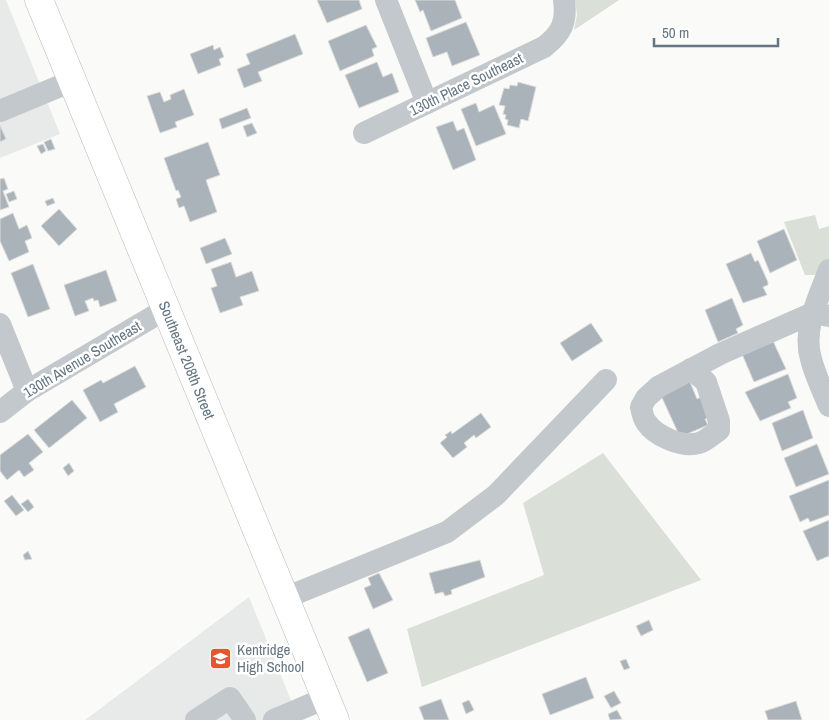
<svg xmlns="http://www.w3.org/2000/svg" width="829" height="720" font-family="'Archivo Narrow',sans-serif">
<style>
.built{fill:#e8e9e9}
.green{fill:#dadfd7}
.building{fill:#aab3b9;stroke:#dcdcda}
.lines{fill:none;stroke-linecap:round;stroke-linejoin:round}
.major-casing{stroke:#b5babe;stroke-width:29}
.minor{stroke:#c3c8cc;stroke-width:22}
.major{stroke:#fff;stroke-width:28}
.labels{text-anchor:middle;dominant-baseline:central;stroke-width:5;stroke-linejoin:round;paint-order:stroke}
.street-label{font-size:15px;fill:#657683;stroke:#fff}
.poi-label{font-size:15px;fill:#657683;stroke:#fff;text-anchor:start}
</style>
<rect width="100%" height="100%" fill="#fafaf8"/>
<g class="built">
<path d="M0,0H6L60,134L0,158Z"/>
<path d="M249,597L299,720H85Z"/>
</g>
<g class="green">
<path d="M575,0H619L574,30L577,15Z"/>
<path d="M815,215L819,229L829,226V279L814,275H805L784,222Z"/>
<path d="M603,453L701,580L422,687L407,629L544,575L523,503Z"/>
</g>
<g class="building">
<path d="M317,0H359L362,9L327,23Z"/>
<path d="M415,0H455L462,18L431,31L423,10L420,12Z"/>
<path d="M466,22L480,55L452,66L447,52L433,57L426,38Z"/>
<path d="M366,25L377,47L372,49L374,56L340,71L328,41Z"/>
<path d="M295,34L303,54L258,72L262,81L244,88L237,69L250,64L246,54Z"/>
<path d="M213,45L214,50L220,47L224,57L219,59L221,65L198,74L190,54Z"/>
<path d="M377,62L383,77L392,73L399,92L359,108L345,75Z"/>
<path d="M518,82L536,87L528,121L521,119L519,128L507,125L508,120L505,119L506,115L503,114L505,106L499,105L504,88L509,89L510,85L517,86Z"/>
<path d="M184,89L194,115L175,122L177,127L160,133L147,96L160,92L164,102L171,99L170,95Z"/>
<path d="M476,103L479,112L494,105L506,134L476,146L461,109Z"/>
<path d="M247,108L251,118L222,129L219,119Z"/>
<path d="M453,121L457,131L464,128L476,160L453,170L436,127Z"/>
<path d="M252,123L257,133L247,137L243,126Z"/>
<path d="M0,125L6,139L0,142Z"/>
<path d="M51,139L55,149L48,151L44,142Z"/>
<path d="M208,142L220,175L206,180L217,212L190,222L184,206L179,208L176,199L181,197L178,190L176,191L164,158Z"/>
<path d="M43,144L46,151L41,154L37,146Z"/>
<path d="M4,178L8,189L3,191L9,207L0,210V179Z"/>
<path d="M14,191L17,199L9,202L6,194Z"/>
<path d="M53,198L55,203L47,206L45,201Z"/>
<path d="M59,209L77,229L59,246L41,226Z"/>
<path d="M13,213L19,229L27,225L32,238L25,241L29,252L9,261L0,241V219Z"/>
<path d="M784,229L797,260L770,273L757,241Z"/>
<path d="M225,238L232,254L206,264L200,248Z"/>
<path d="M751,253L755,262L758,260L768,282V285L763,287L767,295L743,303L726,264Z"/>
<path d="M231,262L236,277L252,271L259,291L240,297L243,305L220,313L211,288L217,286L211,269Z"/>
<path d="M33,264L50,309L28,317L11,273Z"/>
<path d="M106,270L117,301L100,307L98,300L94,301L93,298L85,301L89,311L75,316L64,285Z"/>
<path d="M732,298L743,325L736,329L738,333L718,342L705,310Z"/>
<path d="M591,323L603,341L572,361L560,343Z"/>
<path d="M773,341L786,369L754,382L742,354Z"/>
<path d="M135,366L146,387L114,404L118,412L100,422L83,390L101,380L103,383Z"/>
<path d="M788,374L797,398L788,402L791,408L760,421L745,392Z"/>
<path d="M688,377L697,399L705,395L714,415L705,419L708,425L680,437L658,389Z"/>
<path d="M72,400L87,418L49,448L34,430Z"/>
<path d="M803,410L813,438L782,451L772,423Z"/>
<path d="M481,413L491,427L476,438L474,435L464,443L467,447L453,458L440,443L447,437L445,435L451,431L452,434Z"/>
<path d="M28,434L43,452L29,463L34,470L24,477L19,470L7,480L0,471V455Z"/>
<path d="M817,444L829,474L796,487L784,458Z"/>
<path d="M69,463L74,471L68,476L63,468Z"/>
<path d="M829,480V515L810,522L808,518L800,522L789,496Z"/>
<path d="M12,495L24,510L16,516L4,501Z"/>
<path d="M28,499L34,507L28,512L21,504Z"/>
<path d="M829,520V556L817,561L803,531Z"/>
<path d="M28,551L32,559L25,560L23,555Z"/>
<path d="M480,560L485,577L451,590L452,594L445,596L443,592L435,594L429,573Z"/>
<path d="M379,573L393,600L373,609L364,588L371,585L368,578Z"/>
<path d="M649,620L653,630L641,636L636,626Z"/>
<path d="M369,628L388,673L367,682L348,637Z"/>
<path d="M626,659L630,668L624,670L620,661Z"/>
<path d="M586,677L594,698L550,715L542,694Z"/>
<path d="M614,691L621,703L611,708L604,696Z"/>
<path d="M441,699L449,720H424L419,707Z"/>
<path d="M469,700L474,710L466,714L462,703Z"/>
<path d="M796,701L802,720H768L765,711Z"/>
<path d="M617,710L622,719L610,720L608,714Z"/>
</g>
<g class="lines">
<defs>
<path id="major" d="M39,0L335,720"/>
</defs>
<use href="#major" class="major-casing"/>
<g class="minor">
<path d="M386,0L427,103"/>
<path d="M0,111L72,81"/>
<path d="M364,133L544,47C562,33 567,22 564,0"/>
<path d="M829,270C819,297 802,329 811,359C815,375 823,391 829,406"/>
<path d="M0,324L27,391"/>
<path d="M691,369L706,382L719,421V430C713,434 706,441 699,443C682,448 655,436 646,422C643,418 642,412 641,407L646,398L658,387L720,354L813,313L829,316"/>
<path d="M0,412L27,391L166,309"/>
<path d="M285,598L447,532L496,495L606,380"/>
<path d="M196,720L230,698L245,720"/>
<path d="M274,720L326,698"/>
</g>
<use href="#major" class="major"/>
</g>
<defs>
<symbol id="school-square" viewBox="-11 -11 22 22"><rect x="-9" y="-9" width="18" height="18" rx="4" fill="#e4572e" stroke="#fff"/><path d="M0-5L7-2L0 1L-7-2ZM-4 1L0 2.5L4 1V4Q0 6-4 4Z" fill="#fff"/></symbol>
</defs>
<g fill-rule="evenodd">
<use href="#school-square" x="208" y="646" width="25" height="25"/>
</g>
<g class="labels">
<g class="street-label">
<text transform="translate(466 84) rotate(-26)">130th Place Southeast</text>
<text transform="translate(82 359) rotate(-31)">130th Avenue Southeast</text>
<text transform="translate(187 360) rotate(68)">Southeast 208th Street</text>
</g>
<g class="poi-label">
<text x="237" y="649">Kentridge<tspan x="237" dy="17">High School</tspan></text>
</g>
</g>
<path d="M654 38v8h124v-8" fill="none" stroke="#657683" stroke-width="2.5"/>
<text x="662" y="38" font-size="15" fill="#657683" stroke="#ffffff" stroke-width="4" paint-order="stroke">50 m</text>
</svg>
